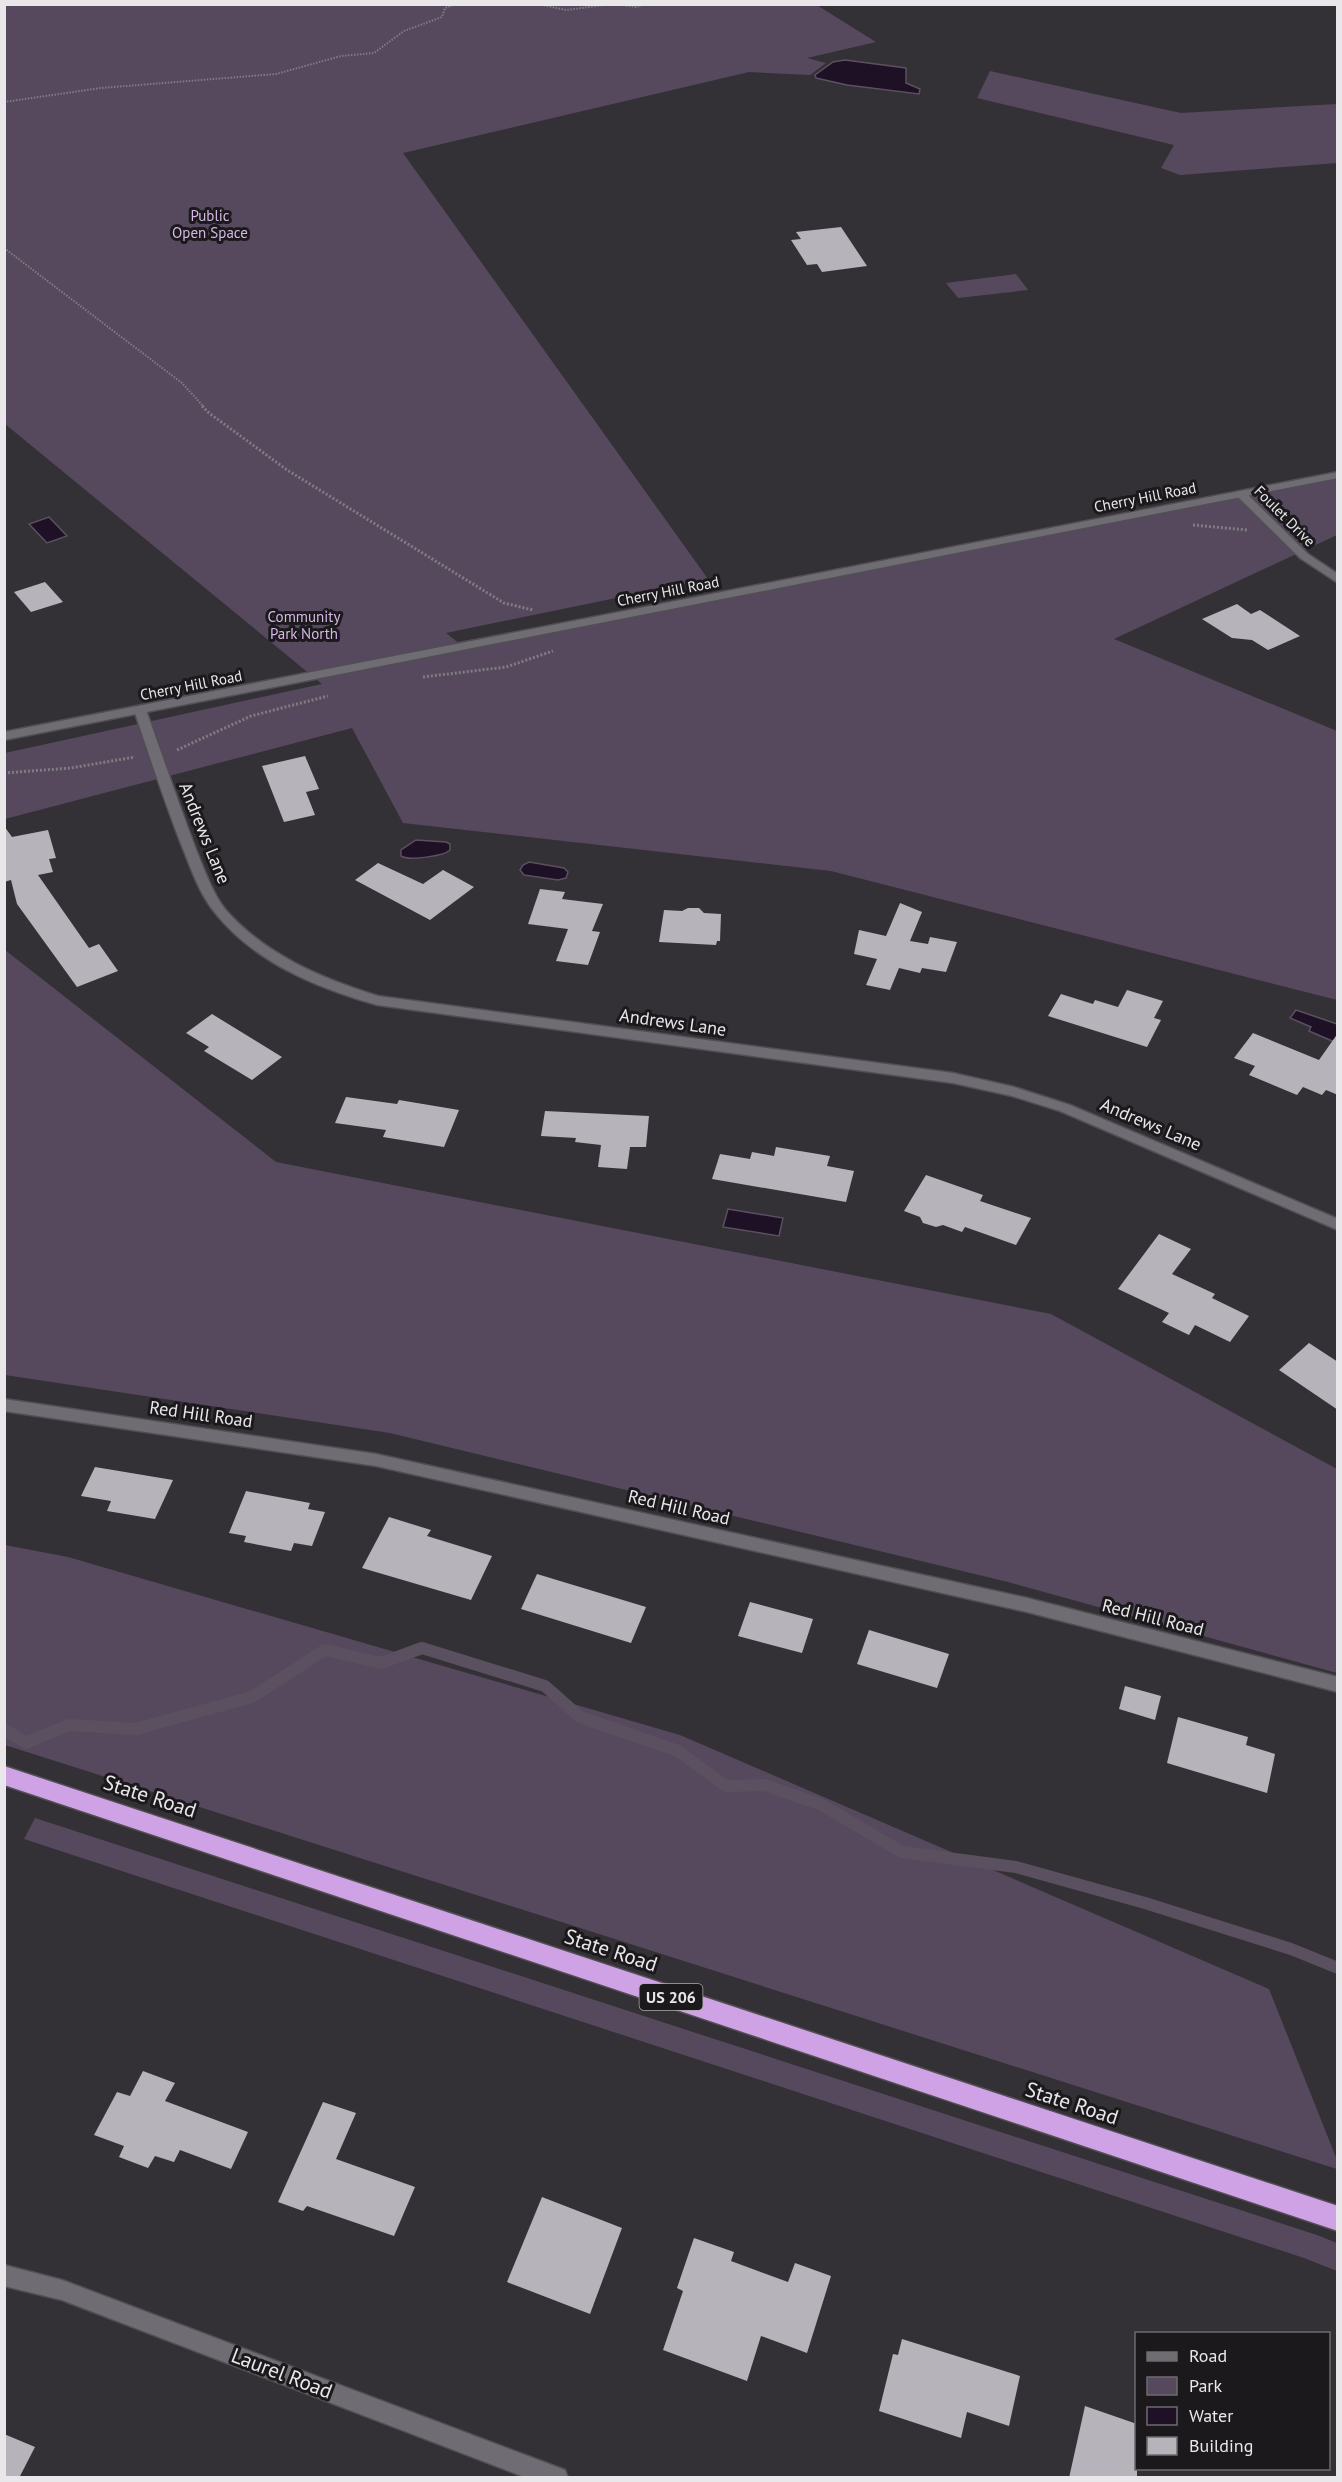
<svg xmlns="http://www.w3.org/2000/svg" width="1342" height="2482" font-family="'PT Sans',sans-serif">
<style>
.green{fill:#56495e}
.water{fill:#1e1025;stroke:#5b5060;stroke-width:1.5}
.lines{fill:none;stroke-linecap:round;stroke-linejoin:round}
.stream{stroke:#5b5060;stroke-width:12}
.building{fill:#b7b3ba}
.street-casing{stroke:#514f53;stroke-width:3}
.secondary-casing{stroke:#514f53;stroke-width:3}
.highway-casing{stroke:#514f53;stroke-width:3}
.path-far1{stroke:#7f7d81;stroke-width:2;stroke-dasharray:1.5 1.5;stroke-linecap:butt}
.path{stroke:#7f7d81;stroke-width:3;stroke-dasharray:2 2;stroke-linecap:butt}
.street{fill:#706c73;fill-rule:evenodd}
.secondary{fill:#706c73;fill-rule:evenodd}
.highway{fill:#cea2e5;fill-rule:evenodd}
.labels{text-anchor:middle;dominant-baseline:central;stroke-width:6;stroke-linejoin:round;paint-order:stroke}
.far-park-label{font-size:15px;fill:#d6b7e7;stroke:#1b191c}
.far-street-label{font-size:15px;fill:#e9e7ea;stroke:#1b191c}
.shield{fill:#1b191c;stroke:#aba9ac;stroke-width:1.5}
.shield-label{font-size:16px;font-weight:bold;fill:#e9e7ea}
.street-label{font-size:18px;fill:#e9e7ea;stroke:#1b191c}
.near-street-label{font-size:21px;fill:#e9e7ea;stroke:#1b191c}
</style>
<rect width="100%" height="100%" fill="#343136"/>
<g class="green">
<path d="M815,4L876,42L807,58L826,63L810,75L749,72L403,153L708,579L446,633L465,648L1337,477V535L1114,639L1337,731V1000L831,871L403,823L352,728L5,819V753L322,684L5,424V5Z"/>
<path d="M990,71L1181,113L1337,104V163L1180,175L1161,168L1174,145L977,98Z"/>
<path d="M1016,274L1028,290L958,298L946,283Z"/>
<path d="M5,950L276,1162L1051,1314L1337,1469V1673L1008,1582L390,1433L5,1375Z"/>
<path d="M5,1545L68,1557L680,1735L1269,1989L1337,2160V2169L5,1745Z"/>
<path d="M35,1818L1317,2235L1337,2243V2271L1304,2258L24,1839Z"/>
</g>
<g class="water">
<path d="M845,60L906,68V83L920,89L919,94L847,85L816,78L815,75L833,62Z"/>
<path d="M49,517L67,536L47,543L29,524Z"/>
<path d="M416,840L446,842L450,844V850C444,856 409,861 401,856V850Z"/>
<path d="M529,862L564,868L568,872L566,878L558,880L524,875L520,870L523,865Z"/>
<path d="M1296,1010L1337,1024V1043L1309,1031L1311,1027L1290,1018Z"/>
<path d="M728,1209L783,1218L779,1236L723,1227Z"/>
</g>
<g class="lines">
<path class="stream" d="M4,1729L26,1743L69,1725L136,1729L252,1697L325,1650L381,1663L422,1648L545,1686L580,1717L678,1751L726,1786L764,1785L820,1804L902,1852L1016,1867L1145,1903L1291,1949L1338,1968"/>
</g>
<g class="building">
<path d="M841,227L867,266L822,272L817,264L807,265L791,240L801,239L796,232Z"/>
<path d="M45,582L63,602L31,612L14,592Z"/>
<path d="M1237,604L1251,614L1260,610L1300,636L1268,650L1252,640L1232,638L1202,619Z"/>
<path d="M305,756L319,789L306,792L315,815L284,822L262,766Z"/>
<path d="M4,826L12,837L48,830L56,858L49,859L53,872L38,875L89,948L99,944L118,971L77,987L17,904L11,880L4,882Z"/>
<path d="M378,863L423,884L443,870L474,887L430,920L355,880Z"/>
<path d="M540,889L565,892L562,899L603,904L592,931L600,932L588,965L556,961L568,929L528,924Z"/>
<path d="M900,903L922,912L910,941L928,944L930,937L957,942L946,972L922,968L920,973L899,968L890,990L866,985L877,959L854,954L859,930L886,936Z"/>
<path d="M688,908H699L704,913L721,914L720,941H717L716,945L659,942L664,910L682,911Z"/>
<path d="M1127,990L1163,1001L1154,1018L1161,1020L1147,1047L1048,1016L1061,994L1093,1004L1095,1000L1118,1007Z"/>
<path d="M212,1014L282,1057L252,1080L204,1051L209,1047L186,1033Z"/>
<path d="M1253,1033L1319,1060L1338,1033V1095L1326,1090L1322,1095L1303,1087L1297,1095L1249,1075L1255,1066L1234,1058Z"/>
<path d="M346,1097L397,1104L399,1100L459,1110L444,1147L383,1137L386,1130L335,1123Z"/>
<path d="M545,1111L649,1116L646,1147H630L627,1169L598,1167L601,1145L575,1142L576,1138L541,1136Z"/>
<path d="M776,1147L830,1156L827,1166L854,1171L846,1202L712,1179L720,1154L750,1159L752,1152L774,1156Z"/>
<path d="M926,1175L983,1195L980,1201L1031,1218L1016,1245L965,1227L962,1232L943,1225L936,1227L923,1223L920,1217L904,1211Z"/>
<path d="M1159,1234L1191,1249L1172,1274L1215,1294L1212,1298L1249,1316L1230,1342L1195,1325L1189,1335L1162,1322L1169,1313L1118,1289Z"/>
<path d="M1309,1343L1338,1362V1410L1279,1370Z"/>
<path d="M95,1467L173,1480L155,1519L107,1511L111,1501L81,1496Z"/>
<path d="M246,1491L310,1503L308,1509L325,1512L312,1546L294,1543L291,1551L244,1542L246,1536L229,1533Z"/>
<path d="M389,1517L431,1530L427,1536L492,1556L471,1600L362,1568Z"/>
<path d="M537,1574L646,1607L631,1643L521,1609Z"/>
<path d="M750,1602L813,1619L802,1653L738,1636Z"/>
<path d="M869,1630L949,1654L937,1688L857,1664Z"/>
<path d="M1125,1686L1161,1696L1155,1720L1119,1709Z"/>
<path d="M1178,1717L1248,1737L1246,1745L1275,1754L1267,1793L1167,1763Z"/>
<path d="M143,2071L175,2083L165,2101L248,2132L231,2169L180,2150L174,2162L155,2156L148,2168L119,2157L124,2146L94,2135L117,2092L130,2096Z"/>
<path d="M323,2102L356,2113L336,2159L415,2187L394,2236L307,2206L303,2211L278,2202Z"/>
<path d="M542,2197L622,2228L590,2314L507,2282Z"/>
<path d="M694,2238L734,2252L731,2261L788,2282L795,2263L831,2276L807,2353L761,2336L747,2381L663,2350L683,2291L677,2288Z"/>
<path d="M902,2339L1020,2376L1009,2426L967,2412L961,2438L879,2411L893,2354L898,2355Z"/>
<path d="M1085,2406L1137,2424V2478H1069Z"/>
<path d="M4,2434L35,2447L19,2478H4Z"/>
</g>
<g class="lines">
<defs>
<g id="street">
<path d="M1241,491L1245,492L1308,554L1338,574V583L1300,558L1237,496V492Z"/>
<path d="M140,706L146,710C163,757 179,805 197,852C205,871 212,892 225,909C265,955 321,978 378,996L953,1073L1014,1087L1070,1105L1338,1219V1230L1060,1111L1012,1096L953,1083L377,1005C317,988 256,963 216,914C199,894 191,868 181,844C164,800 149,755 134,710Z"/>
<path d="M4,1399L376,1454L1027,1598L1338,1677V1692L1027,1612L376,1466L4,1411Z"/>
<path d="M4,2265L62,2280L557,2467L565,2470L568,2478H527L62,2300L4,2286Z"/>
</g>
<path id="secondary" d="M1338,472V478L4,740V732Z"/>
<path id="highway" d="M4,1766L1338,2206V2231L4,1785Z"/>
</defs>
<use href="#street" class="street-casing"/>
<use href="#secondary" class="secondary-casing"/>
<use href="#highway" class="highway-casing"/>
<g class="path-far1">
<path d="M538,4L566,10L612,4"/>
<path d="M617,4L636,7L647,4"/>
<path d="M4,102L101,88L276,74L341,56L374,53L404,31L442,17L445,8L456,4"/>
<path d="M4,248L182,383L204,407"/>
</g>
<g class="path">
<path d="M202,406L209,413L287,470L504,603L533,610"/>
<path d="M1193,525L1248,530"/>
<path d="M423,677L506,667L553,651"/>
<path d="M177,750L251,716L328,696"/>
<path d="M4,773L71,768L135,757"/>
</g>
<use href="#street" class="street"/>
<use href="#secondary" class="secondary"/>
<use href="#highway" class="highway"/>
</g>
<g class="labels">
<g class="far-park-label">
<text x="210" y="215">Public<tspan x="210" dy="17">Open Space</tspan></text>
<text x="304" y="616">Community<tspan x="304" dy="17">Park North</tspan></text>
</g>
<g class="far-street-label">
<text transform="translate(1145 497) rotate(-11)">Cherry Hill Road</text>
<text transform="translate(1285 516) rotate(45)">Foulet Drive</text>
<text transform="translate(668 591) rotate(-11)">Cherry Hill Road</text>
<text transform="translate(191 685) rotate(-11)">Cherry Hill Road</text>
</g>
<rect class="shield" x="639.5" y="1984" width="63" height="26" rx="4.5"/>
<g class="shield-label">
<text x="671" y="1997">US 206</text>
</g>
<g class="street-label">
<text transform="translate(205 833) rotate(68)">Andrews Lane</text>
<text transform="translate(673 1022) rotate(8)">Andrews Lane</text>
<text transform="translate(1151 1124) rotate(23)">Andrews Lane</text>
<text transform="translate(201 1414) rotate(8)">Red Hill Road</text>
<text transform="translate(679 1507) rotate(13)">Red Hill Road</text>
<text transform="translate(1153 1617) rotate(14)">Red Hill Road</text>
</g>
<g class="near-street-label">
<text transform="translate(150 1796) rotate(18)">State Road</text>
<text transform="translate(611 1950) rotate(18)">State Road</text>
<text transform="translate(1072 2103) rotate(18)">State Road</text>
<text transform="translate(282 2373) rotate(21)">Laurel Road</text>
</g>
</g>
<rect width="1342" height="2482" fill="none" stroke="#e9e7ea" stroke-width="12"/>
<rect x="1135" y="2332" width="195" height="138" fill="#1b191c" stroke="#6d6b6e" stroke-width="1.5"/>
<rect x="1147" y="2352" width="30" height="9" fill="#706c73" stroke="#6d6b6e" stroke-width="1.5"/>
<text x="1189" y="2362" font-size="18" fill="#e9e7ea">Road</text>
<rect x="1147" y="2377" width="30" height="18" fill="#56495e" stroke="#6d6b6e" stroke-width="1.5"/>
<text x="1189" y="2392" font-size="18" fill="#e9e7ea">Park</text>
<rect x="1147" y="2407" width="30" height="18" fill="#1e1025" stroke="#6d6b6e" stroke-width="1.5"/>
<text x="1189" y="2422" font-size="18" fill="#e9e7ea">Water</text>
<rect x="1147" y="2437" width="30" height="18" fill="#b7b3ba" stroke="#6d6b6e" stroke-width="1.5"/>
<text x="1189" y="2452" font-size="18" fill="#e9e7ea">Building</text>
</svg>
